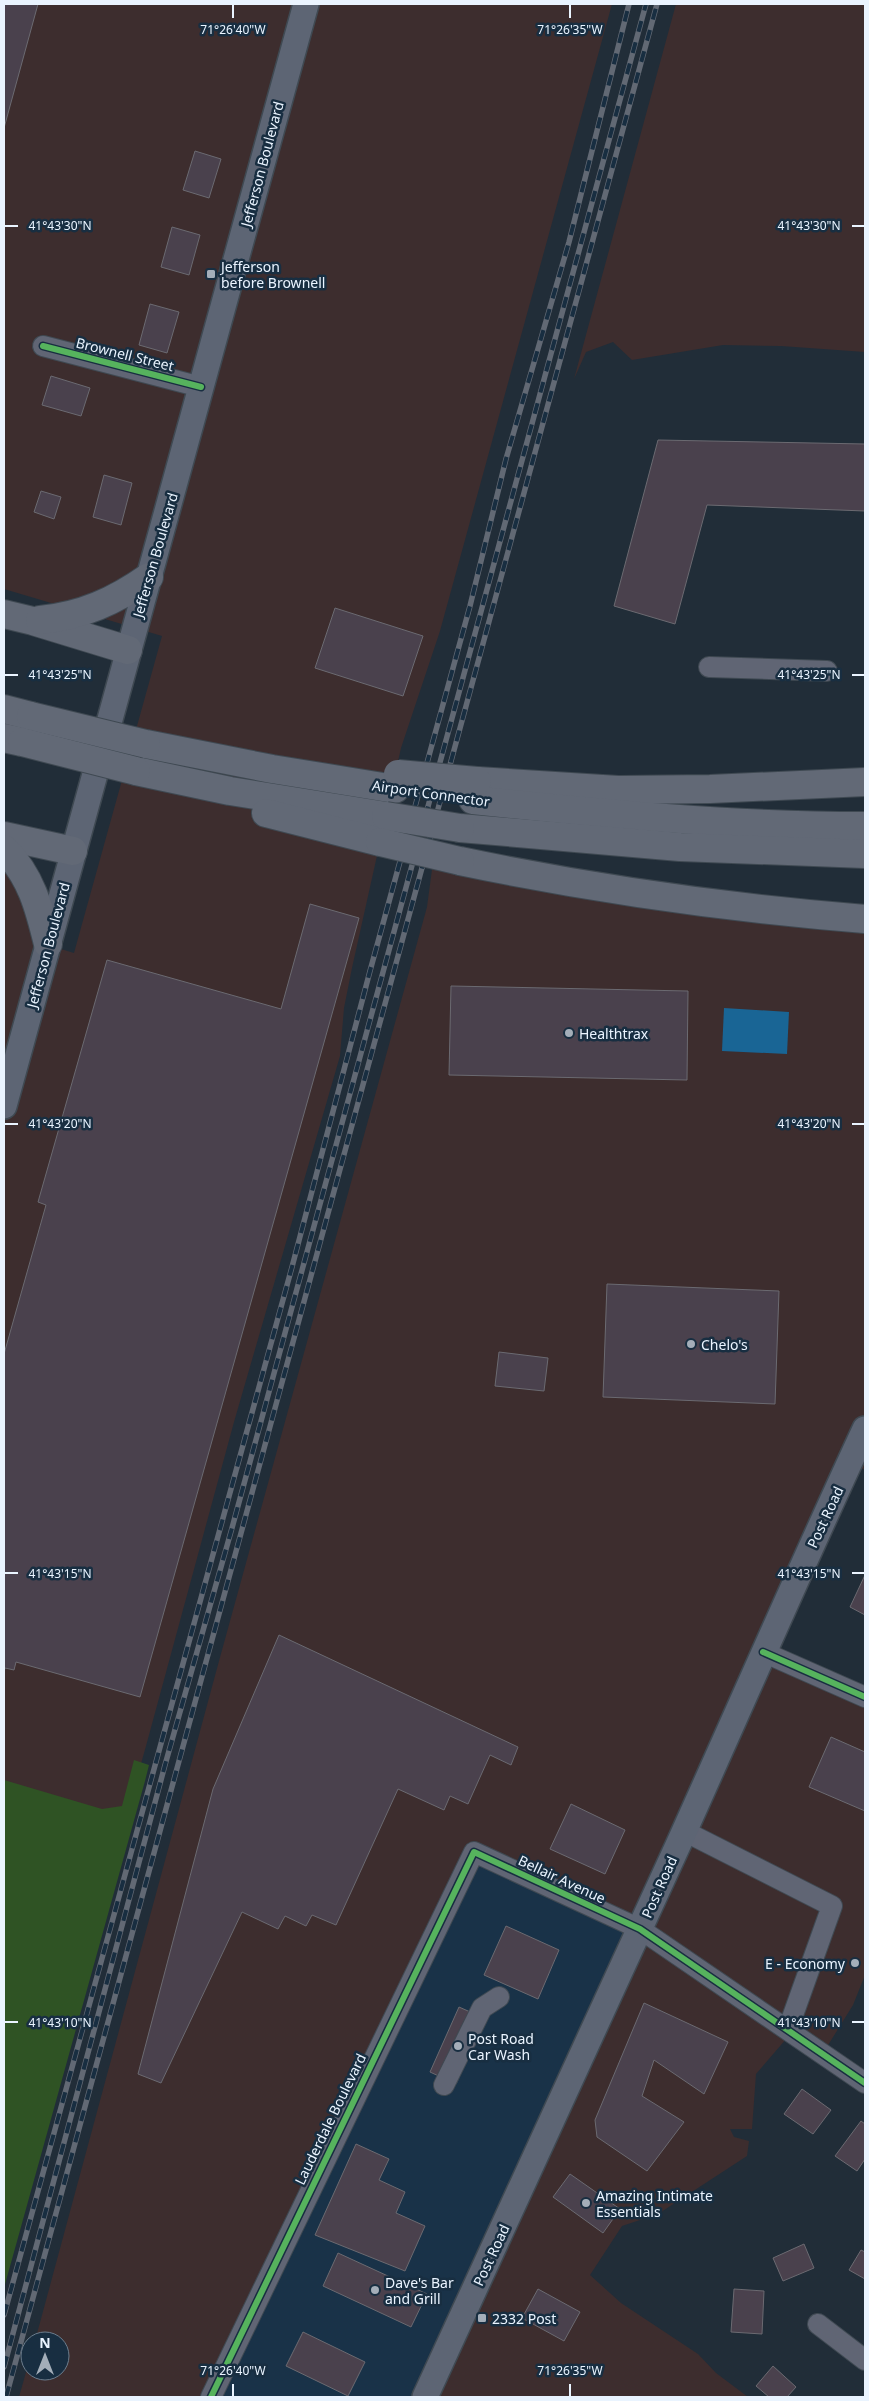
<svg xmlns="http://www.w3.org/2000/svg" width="869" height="2401" font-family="'Noto Sans',sans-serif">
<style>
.commercial{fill:#3d2d2e}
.built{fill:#193248}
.green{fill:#2f5324}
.water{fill:#196595}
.building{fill:#4a414d;stroke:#6b6a71}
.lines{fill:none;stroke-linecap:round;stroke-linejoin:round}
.minor-casing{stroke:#3f4952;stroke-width:22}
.major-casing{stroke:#3f4952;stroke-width:28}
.highway-casing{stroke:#3f4952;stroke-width:30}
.minor{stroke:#606574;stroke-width:20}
.major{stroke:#5d6574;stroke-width:25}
.highway{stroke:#626976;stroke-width:28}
.rail-casing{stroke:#626974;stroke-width:5.5}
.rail{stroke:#182e41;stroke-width:4;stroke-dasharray:11;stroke-linecap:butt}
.highway-bridge-casing{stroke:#3f4952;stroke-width:30;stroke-linecap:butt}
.highway-bridge{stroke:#626976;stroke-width:28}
.cycleway-casing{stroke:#182e41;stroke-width:9}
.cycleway{stroke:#56b35d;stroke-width:6}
.ticks{fill:none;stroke:#eaf4ff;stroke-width:2}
.poi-dot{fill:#a4aeb9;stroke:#182e41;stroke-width:2}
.labels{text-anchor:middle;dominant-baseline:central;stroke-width:5;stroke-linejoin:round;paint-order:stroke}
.street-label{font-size:14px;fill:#eaf4ff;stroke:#182e41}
.poi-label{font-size:14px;fill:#eaf4ff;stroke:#182e41;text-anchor:start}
.ticks-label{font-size:12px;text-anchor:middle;fill:#eaf4ff;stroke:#182e41;stroke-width:5;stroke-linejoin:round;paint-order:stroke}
</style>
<rect width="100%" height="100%" fill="#212d38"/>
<g class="commercial">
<path d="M4,4H612L440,631L401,748L352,968L344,1008L340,1056L234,1422L146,1746L71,2011L4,2034V859L41,943L74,953L162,636L4,589Z"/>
<path d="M676,4H865V352L781,346L723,345L632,360L613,342L586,352L574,379Z"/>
<path d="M433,862L865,927V1470L853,1464L765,1649L865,1701V1975L853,2005L825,2050L793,2031L756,2074L752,2129H730L734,2137L749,2141L747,2156L658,2214L622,2226L590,2275L621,2303L698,2354L716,2373L748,2397H19L30,2358V2371H60V2341H35L219,1661L427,907Z"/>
</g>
<path class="built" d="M470,1850L637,1924L425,2397H209Z"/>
<path class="green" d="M134,1760L149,1765L145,1781L4,2288V1780L102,1809L122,1806Z"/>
<path class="water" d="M724,1008L789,1012L787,1054L722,1051Z"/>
<g class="building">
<path d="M4,4H38L4,128Z"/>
<path d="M195,151L221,159L209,198L183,190Z"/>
<path d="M172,227L200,235L189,275L161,267Z"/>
<path d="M150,304L179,312L167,353L139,345Z"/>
<path d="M51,376L90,388L81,416L42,405Z"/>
<path d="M658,440L865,444V511L707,505L675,624L614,606Z"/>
<path d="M104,475L132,483L121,525L93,517Z"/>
<path d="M41,491L61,497L54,519L34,512Z"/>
<path d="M335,608L423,636L403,696L315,668Z"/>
<path d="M310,904L359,918L140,1697L16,1662L14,1670L5,1668L4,1672V1354L46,1205L38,1202L107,960L281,1009Z"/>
<path d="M451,986L688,991L687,1080L449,1075Z"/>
<path d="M607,1284L779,1291L775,1404L603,1397Z"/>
<path d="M499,1352L548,1358L544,1391L495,1386Z"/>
<path d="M865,1575V1615L850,1607Z"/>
<path d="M279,1635L518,1747L511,1765L490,1755L468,1804L450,1796L444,1810L398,1789L336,1925L312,1915L306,1926L285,1916L278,1929L242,1912L161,2083L138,2074L213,1789Z"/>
<path d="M831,1737L865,1752V1811L809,1787Z"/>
<path d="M571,1804L625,1830L605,1874L550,1849Z"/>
<path d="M506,1926L559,1950L538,1999L484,1975Z"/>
<path d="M644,2003L728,2042L704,2094L654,2060L642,2096L684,2122L647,2171L597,2137L595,2120Z"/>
<path d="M459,2007L486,2019L456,2084L430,2072Z"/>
<path d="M802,2089L831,2110L813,2134L784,2114Z"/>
<path d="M861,2121L865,2124V2159L857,2171L835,2156Z"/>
<path d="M356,2144L389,2159L379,2180L405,2192L396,2213L425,2226L405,2271L315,2235Z"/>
<path d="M570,2174L620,2209L603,2233L553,2197Z"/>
<path d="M804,2244L814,2268L783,2281L773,2258Z"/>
<path d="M861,2250L865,2252V2279L849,2270Z"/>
<path d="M338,2253L427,2294L411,2327L323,2286Z"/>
<path d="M538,2289L580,2312L564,2341L522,2318Z"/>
<path d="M734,2289L764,2291L762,2334L731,2332Z"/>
<path d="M303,2332L365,2362L348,2396L286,2366Z"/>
<path d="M773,2366L796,2387L787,2397H769L756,2386Z"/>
</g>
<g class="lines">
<defs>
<g id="minor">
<path d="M43,346L201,387"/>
<path d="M709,667L827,671"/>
<path d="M763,1652L865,1697"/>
<path d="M684,1831L832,1906L788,2029"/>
<path d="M444,2085L482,2008L499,1997"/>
<path d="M818,2324L865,2360"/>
<path d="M211,2397L474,1852L640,1929L865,2083"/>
</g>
<g id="major">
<path d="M4,1106L306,4"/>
<path d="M425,2397C510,2213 595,2029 679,1843C741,1705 801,1567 865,1429"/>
</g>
<g id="highway">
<path d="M4,614L33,621L128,650"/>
<path d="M40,620C82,616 115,601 149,577"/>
<path d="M4,709L31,716"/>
<path d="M4,738L22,742"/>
<path d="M146,744L272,769L395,789"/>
<path d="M136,771L230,791L386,816"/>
<path d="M477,781L618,790L710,789L865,782"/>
<path d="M473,800C604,814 734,826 865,826"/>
<path d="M266,813L380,842"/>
<path d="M460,828L680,847L865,854"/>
<path d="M4,836L73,851"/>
<path d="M4,849C31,876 39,907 48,944"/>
<path d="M460,861C594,889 729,908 865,919"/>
</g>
</defs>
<use href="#minor" class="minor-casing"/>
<use href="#major" class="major-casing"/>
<use href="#highway" class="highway-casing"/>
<use href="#minor" class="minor"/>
<use href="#major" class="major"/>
<use href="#highway" class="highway"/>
<defs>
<g id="rail">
<path d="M4,2315L292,1267L370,971L470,606L506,459L569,242L629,4"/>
<path d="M4,2367L165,1765L232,1528L646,4"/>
<path d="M6,2397L657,4"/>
</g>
</defs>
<use href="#rail" class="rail-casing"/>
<use href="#rail" class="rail"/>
<defs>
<g id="highway-bridge">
<path d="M31,716L146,744"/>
<path d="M22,742L136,771"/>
<path d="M398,774L477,781"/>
<path d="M386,816L460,828"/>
<path d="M380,842L460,861"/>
</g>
</defs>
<use href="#highway-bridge" class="highway-bridge-casing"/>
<use href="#highway-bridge" class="highway-bridge"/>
<defs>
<g id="cycleway">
<path d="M43,346L201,387"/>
<path d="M763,1652L865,1697"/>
<path d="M211,2397L474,1852L640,1929L865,2083"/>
</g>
</defs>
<use href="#cycleway" class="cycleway-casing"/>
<use href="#cycleway" class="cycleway"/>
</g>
<path class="ticks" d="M233,5V18M570,5V18M5,226H18M852,226H864M5,675H18M852,675H864M5,1124H18M852,1124H864M5,1573H18M852,1573H864M5,2022H18M852,2022H864M233,2384V2396M570,2384V2396"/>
<g class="poi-dot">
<rect x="206" y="269" width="10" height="10" rx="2.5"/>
<circle cx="569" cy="1033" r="5"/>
<circle cx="691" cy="1344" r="5"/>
<circle cx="855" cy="1963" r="5"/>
<circle cx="458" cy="2046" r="5"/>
<circle cx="586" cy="2203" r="5"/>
<circle cx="375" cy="2290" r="5"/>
<rect x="477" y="2313" width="10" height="10" rx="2.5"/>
</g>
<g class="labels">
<g class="street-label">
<text transform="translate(262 164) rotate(-75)">Jefferson Boulevard</text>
<text transform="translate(125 354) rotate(14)">Brownell Street</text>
<text transform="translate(155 555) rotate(-74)">Jefferson Boulevard</text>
<text transform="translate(431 793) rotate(8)">Airport Connector</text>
<text transform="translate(48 945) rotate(-75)">Jefferson Boulevard</text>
<text transform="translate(825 1517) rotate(-65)">Post Road</text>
<text transform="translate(562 1879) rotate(25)">Bellair Avenue</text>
<text transform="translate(659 1887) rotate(-66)">Post Road</text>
<text transform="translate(330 2119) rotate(-64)">Lauderdale Boulevard</text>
<text transform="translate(491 2255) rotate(-65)">Post Road</text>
</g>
<g class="poi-label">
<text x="221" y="266">Jefferson<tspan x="221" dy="16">before Brownell</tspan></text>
<text x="579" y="1033">Healthtrax</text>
<text x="701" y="1344">Chelo's</text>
<text x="845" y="1963" text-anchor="end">E - Economy</text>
<text x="468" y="2038">Post Road<tspan x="468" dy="16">Car Wash</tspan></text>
<text x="596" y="2195">Amazing Intimate<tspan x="596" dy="16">Essentials</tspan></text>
<text x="385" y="2282">Dave's Bar<tspan x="385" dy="16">and Grill</tspan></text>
<text x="492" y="2318">2332 Post</text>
</g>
</g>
<g class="ticks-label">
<text x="233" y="34">71°26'40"W</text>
<text x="570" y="34">71°26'35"W</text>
<text x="60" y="230">41°43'30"N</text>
<text x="809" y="230">41°43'30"N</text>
<text x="60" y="679">41°43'25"N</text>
<text x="809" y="679">41°43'25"N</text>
<text x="60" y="1128">41°43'20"N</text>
<text x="809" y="1128">41°43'20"N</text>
<text x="60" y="1578">41°43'15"N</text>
<text x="809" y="1578">41°43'15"N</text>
<text x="60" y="2027">41°43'10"N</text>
<text x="809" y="2027">41°43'10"N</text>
<text x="233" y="2375">71°26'40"W</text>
<text x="570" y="2375">71°26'35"W</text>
</g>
<rect width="869" height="2401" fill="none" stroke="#eaf4ff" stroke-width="10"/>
<g transform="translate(45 2356)"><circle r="24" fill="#182e41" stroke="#6c7d8d"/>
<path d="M0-4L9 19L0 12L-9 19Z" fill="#a4aeb9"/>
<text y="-8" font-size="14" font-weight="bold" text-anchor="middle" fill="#eaf4ff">N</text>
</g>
</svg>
